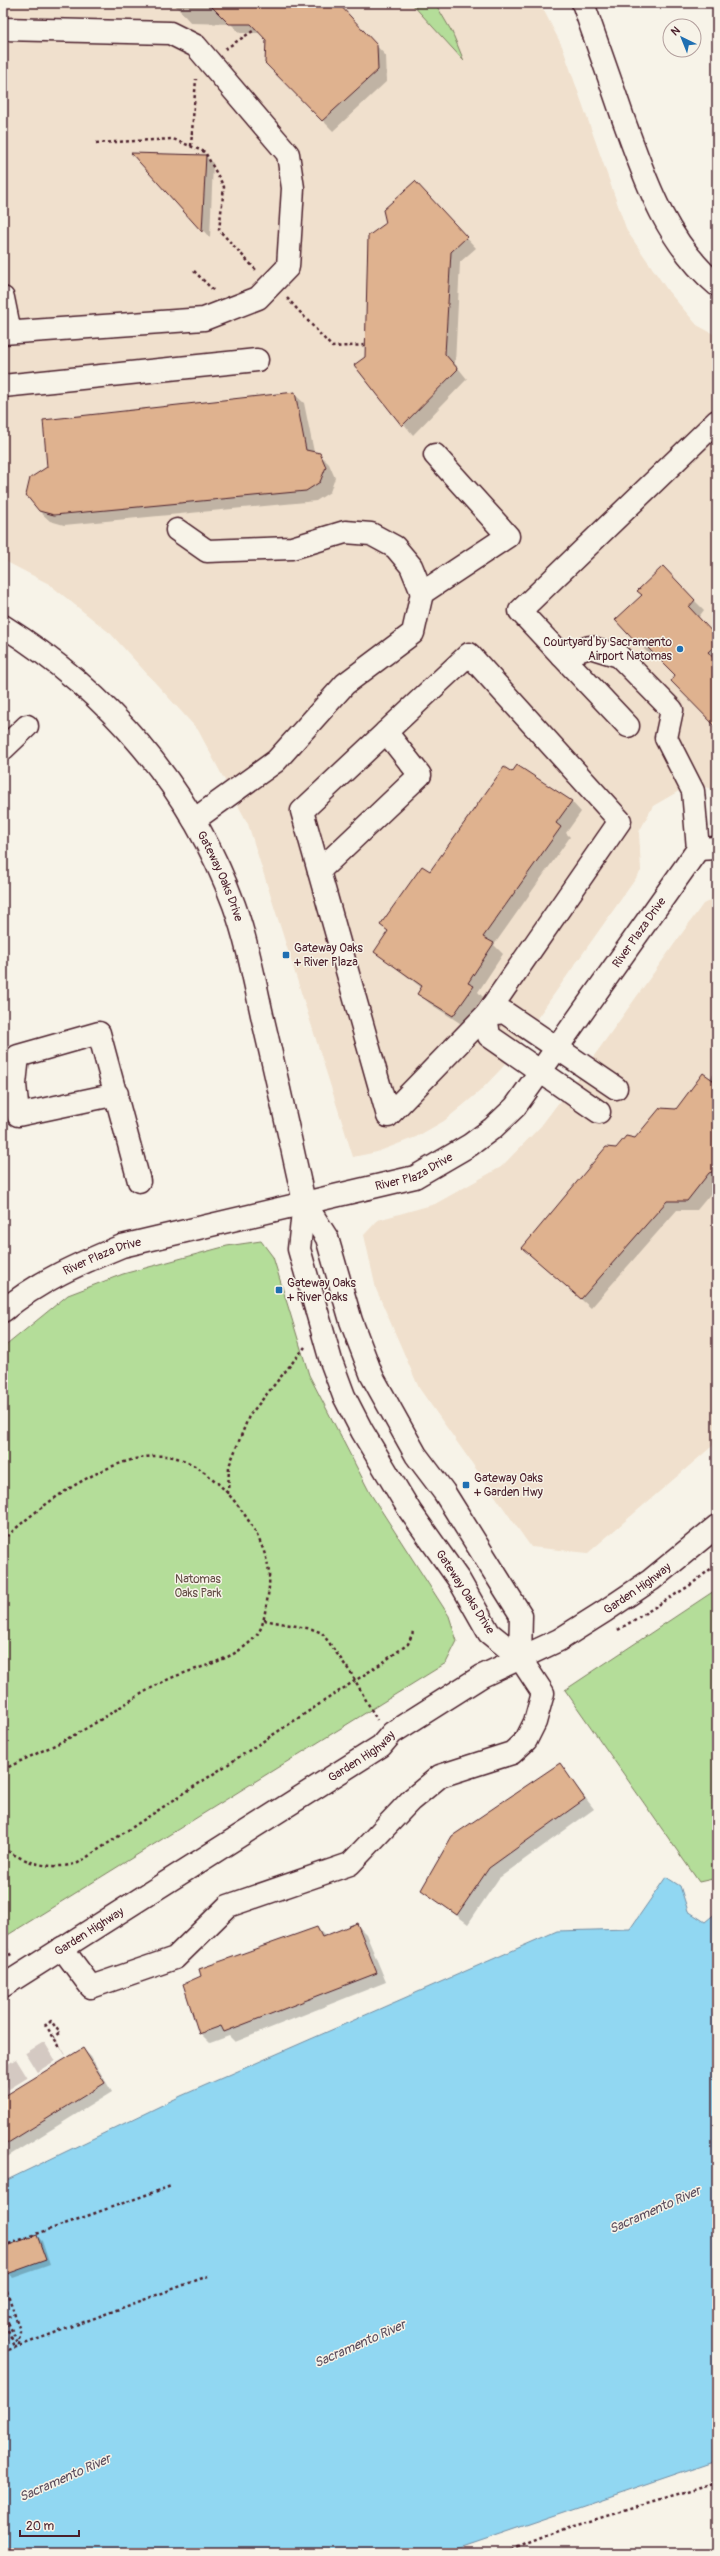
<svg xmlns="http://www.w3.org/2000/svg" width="720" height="2556" font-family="Pangolin,sans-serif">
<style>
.built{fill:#f0e0cd}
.green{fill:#b4dd99;stroke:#7f7e62}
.water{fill:#91d7f2;stroke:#758da2}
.shadow{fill:#0003}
.building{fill:#dfb28f;stroke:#4a1f2b}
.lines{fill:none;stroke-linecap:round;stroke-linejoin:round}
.minor-tunnel{stroke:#d4c9c2;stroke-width:22;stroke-dasharray:22 11;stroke-linecap:butt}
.minor-casing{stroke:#4a1f2b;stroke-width:25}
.major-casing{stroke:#4a1f2b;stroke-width:25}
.highway-casing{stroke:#4a1f2b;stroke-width:25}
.path{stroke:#4a1f2b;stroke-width:2.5;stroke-dasharray:3 3;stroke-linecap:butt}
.minor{stroke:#f7f3e8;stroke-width:22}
.major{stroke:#f7f3e8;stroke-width:22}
.highway{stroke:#f7f3e8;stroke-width:22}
.path-bridge{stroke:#4a1f2b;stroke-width:2.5;stroke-dasharray:3 3;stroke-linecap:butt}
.poi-dot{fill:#1f6fb2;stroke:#f7f3e8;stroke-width:1.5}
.labels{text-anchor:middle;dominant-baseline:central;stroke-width:3;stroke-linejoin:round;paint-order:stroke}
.poi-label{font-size:12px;fill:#4a1f2b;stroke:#f7f3e8;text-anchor:start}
.street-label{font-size:12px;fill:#4a1f2b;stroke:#f7f3e8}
.park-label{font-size:12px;fill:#644e46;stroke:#f7f3e8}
.water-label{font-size:13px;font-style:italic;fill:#5c4d5d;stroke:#f7f3e8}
</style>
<rect width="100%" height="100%" fill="#f7f3e8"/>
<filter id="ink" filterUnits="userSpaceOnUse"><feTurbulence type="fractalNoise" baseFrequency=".025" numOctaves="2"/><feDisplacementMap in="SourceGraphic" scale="8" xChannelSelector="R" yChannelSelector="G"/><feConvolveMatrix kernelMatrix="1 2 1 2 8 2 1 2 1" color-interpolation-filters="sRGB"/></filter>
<g filter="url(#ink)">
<g class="built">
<path d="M3,3H540L562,46L627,231L668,291L697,325L717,336V790L691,784L653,806L639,832L641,871L502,1068L479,1092L444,1121L416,1137L377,1152L353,1157L248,824L198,730L111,634L49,584L3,560Z"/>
<path d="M717,897V1442L588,1553L531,1547L419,1388L376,1289L364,1235L378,1220L435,1204L501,1167L541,1126L599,1049L703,904Z"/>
</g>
<g class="green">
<path d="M411,3H435L452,32L464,61Z"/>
<path d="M261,1241L273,1257L309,1375L370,1493L449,1616L457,1641L446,1663L3,1938V1348L68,1295L123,1274L227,1246Z"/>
<path d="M717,1589V1878L699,1882L565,1690Z"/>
</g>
<path class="water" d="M666,1877L680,1886L688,1911L705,1922L717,1912V2460L444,2553H3V2182L181,2096L557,1931L630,1929Z"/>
<g class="shadow">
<path d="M173,3H337L386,56L387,81L333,131L266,62L267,40L261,33H240L231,24L191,23Z"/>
<path d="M133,154L205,156L213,163L210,238Z"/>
<path d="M424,192L476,248L460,262L455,364L467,379L413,435L356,365L366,357L387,224Z"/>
<path d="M294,394L304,403L314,452L319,454L329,464L335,478L330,492L316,501L64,525L50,521L39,511Z"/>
<path d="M662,568L704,610L698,618L717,637V727L676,675L653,652L650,655L640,645L643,596Z"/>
<path d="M518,766L572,802L581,812L566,833L570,837L494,945L503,954L478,992L483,997L463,1025L429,1003L419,993L422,988L376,952L389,932L382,925L431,873Z"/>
<path d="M717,1071V1186L697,1210H677L591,1308L533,1257L616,1149L635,1139L676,1110Z"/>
<path d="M560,1765L594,1809L499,1878L468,1924L423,1890Z"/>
<path d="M356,1924L366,1934L386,1982L235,2042L229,2036L210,2043L200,2033L317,1928L325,1936Z"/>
<path d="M83,2049L91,2057L112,2092L7,2157L3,2154V2098Z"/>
<path d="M37,2236L42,2241L50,2265L13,2278L8,2273L3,2258V2248Z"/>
<path d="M3,2347L7,2359L3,2361Z"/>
</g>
<g class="building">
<path d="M208,3H338L377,45L378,70L322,121L265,63L266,40L251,24H229Z"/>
<path d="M131,153L206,155L202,232Z"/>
<path d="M415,181L467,237L451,252L445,354L458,369L402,426L354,365L365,357L368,236L386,223L383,210Z"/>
<path d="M295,392L306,450L320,453L326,467L320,482L306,491L54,515L39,511L26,495L30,478L47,467L43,420Z"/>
<path d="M663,566L695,600L689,607L717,637V644L708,652L717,662V728L671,681L675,675L643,643L639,646L615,620L642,595L637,591Z"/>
<path d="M517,765L572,801L556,823L561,827L483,937L494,943L468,983L474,986L453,1016L417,994L422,986L374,952L388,931L380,925L422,866L430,871L504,767L512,772Z"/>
<path d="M703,1073L717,1083V1170L709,1173L687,1201H667L581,1299L522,1248L606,1147L616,1148L626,1136L635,1138L660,1108L676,1109Z"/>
<path d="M560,1763L585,1799L489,1868L457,1915L421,1890L452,1836Z"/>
<path d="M357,1923L377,1973L224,2032L221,2026L199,2034L183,1984L201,1976L199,1969L317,1927L322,1937Z"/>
<path d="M83,2048L105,2083L3,2146V2097Z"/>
<path d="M37,2235L46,2260L7,2274L3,2261V2247Z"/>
</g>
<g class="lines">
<path class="minor-tunnel" d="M3,2080L60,2045"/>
<defs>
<g id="minor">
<path d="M3,29L170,33L196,46L288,154L293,188L288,267L258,298L204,319L3,333"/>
<path d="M3,298L10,332"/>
<path d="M3,386L257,360"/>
<path d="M177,530L207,551L292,548L345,532L371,534L395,547L411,566L422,593L508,536L435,455"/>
<path id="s1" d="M3,626C108,692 191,788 234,905C248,944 255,984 264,1024C278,1083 291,1143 304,1202L327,1238L351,1321L372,1376L416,1455L444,1492L521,1615L520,1658"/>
<path d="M469,654L620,821L486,1015L388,1116L302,811Z"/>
<path d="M562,656L628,726"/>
<path d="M3,749L27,726"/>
<path d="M194,820L276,761L345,684L413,633L422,593"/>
<path d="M698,849L693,791L666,738L672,710L619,656L590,647L562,656L520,611L717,421"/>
<path d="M698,849L717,848"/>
<path d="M319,871L420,775L386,732"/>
<path d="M117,1094L18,1115L15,1084L18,1056L99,1033L139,1181"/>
<path d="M599,1112L489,1036L486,1015L504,1012L616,1088"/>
<path id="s2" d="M3,1311C38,1281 81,1263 122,1246L415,1177L470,1145L493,1128L515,1107L698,849"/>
<path d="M62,1948L91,1987L175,1958L228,1906L350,1864L411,1800L440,1776L512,1753L526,1740L535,1722L543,1693L520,1658L489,1633L459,1580L410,1511L362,1431L344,1396L331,1361L299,1249L304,1202"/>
</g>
<g id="major">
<path id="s3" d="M3,1986L381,1746L392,1733L482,1676L559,1640L605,1611L651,1580L717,1526"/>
</g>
<path id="highway" d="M583,3C596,41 610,79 623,118C645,179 665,241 717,285"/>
</defs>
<use href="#minor" class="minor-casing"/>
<use href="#major" class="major-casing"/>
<use href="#highway" class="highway-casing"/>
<g class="path">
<path d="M225,49L256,29"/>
<path d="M96,143L173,139L205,152L224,187L219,230L256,270"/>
<path d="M191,146L196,79"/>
<path d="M194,271L215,292"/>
<path d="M287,298L332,347L366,345"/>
<path d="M228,1494L229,1466L249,1416L305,1347"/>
<path d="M3,1540C41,1504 112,1452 166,1456C211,1459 267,1531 269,1575C270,1585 268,1596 266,1607C264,1617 263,1628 256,1636C234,1661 200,1666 171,1678C138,1693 108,1717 76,1734C53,1747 27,1757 3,1770"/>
<path d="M264,1620L312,1629L322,1633L351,1673L377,1720"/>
<path d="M618,1630L689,1586L717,1564"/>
<path d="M3,1848C25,1863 52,1871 78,1863L382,1663L408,1644L413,1632"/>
<path d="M3,1943L11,1956"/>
<path d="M49,2023L51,2021L60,2033L54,2037"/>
<path d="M45,2024L61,2049"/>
<path d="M3,2246L171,2186"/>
<path d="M3,2279L20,2331L19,2345"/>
<path d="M3,2312L19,2345"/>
<path d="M3,2319L11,2337L3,2340"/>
<path d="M11,2337L15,2347"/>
<path d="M3,2352L208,2276"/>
<path d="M505,2553L573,2526L717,2483"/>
</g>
<use href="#minor" class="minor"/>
<use href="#major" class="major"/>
<use href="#highway" class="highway"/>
<path class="path-bridge" d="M3,2319L15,2315"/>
</g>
</g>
<g class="poi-dot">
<circle cx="680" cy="649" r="4"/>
<rect x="282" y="951" width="8" height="8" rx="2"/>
<rect x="275" y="1286" width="8" height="8" rx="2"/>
<rect x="462" y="1481" width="8" height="8" rx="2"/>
</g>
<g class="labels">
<g class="poi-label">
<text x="672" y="642" text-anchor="end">Courtyard by Sacramento<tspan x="672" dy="14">Airport Natomas</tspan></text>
<text x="294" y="948">Gateway Oaks<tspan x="294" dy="14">+ River Plaza</tspan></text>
<text x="287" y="1283">Gateway Oaks<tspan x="287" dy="14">+ River Oaks</tspan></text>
<text x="474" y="1478">Gateway Oaks<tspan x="474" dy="14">+ Garden Hwy</tspan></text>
</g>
<g class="street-label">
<text stroke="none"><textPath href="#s1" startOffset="337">Gateway Oaks Drive</textPath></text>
<text stroke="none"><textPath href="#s2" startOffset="774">River Plaza Drive</textPath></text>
<text stroke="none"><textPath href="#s2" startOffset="438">River Plaza Drive</textPath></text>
<text stroke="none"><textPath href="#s2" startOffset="114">River Plaza Drive</textPath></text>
<text stroke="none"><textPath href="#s3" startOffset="750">Garden Highway</textPath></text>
<text transform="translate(465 1592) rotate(57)">Gateway Oaks Drive</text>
<text stroke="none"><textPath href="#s3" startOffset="426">Garden Highway</textPath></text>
<text stroke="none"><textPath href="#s3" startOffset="102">Garden Highway</textPath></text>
</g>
<g class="park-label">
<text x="198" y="1579">Natomas<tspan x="198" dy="14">Oaks Park</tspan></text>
</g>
<g class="water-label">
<text transform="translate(655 2210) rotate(-24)">Sacramento River</text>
<text transform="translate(360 2344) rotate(-24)">Sacramento River</text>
<text transform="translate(65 2478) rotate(-24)">Sacramento River</text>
</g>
</g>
<rect width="720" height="2556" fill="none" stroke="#f7f3e8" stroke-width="16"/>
<rect x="8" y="8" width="704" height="2540" fill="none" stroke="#4a1f2b" stroke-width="1.5" filter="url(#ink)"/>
<g transform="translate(682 38) rotate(317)"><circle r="19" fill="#f7f3e8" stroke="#b29e9c"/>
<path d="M0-3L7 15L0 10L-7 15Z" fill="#1f6fb2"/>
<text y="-6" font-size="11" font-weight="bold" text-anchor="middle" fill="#4a1f2b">N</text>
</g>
<path d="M20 2530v6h59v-6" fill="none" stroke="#4a1f2b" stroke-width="2"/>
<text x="26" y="2530" font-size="12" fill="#4a1f2b" stroke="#f7f3e8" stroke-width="3" paint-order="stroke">20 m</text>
</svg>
